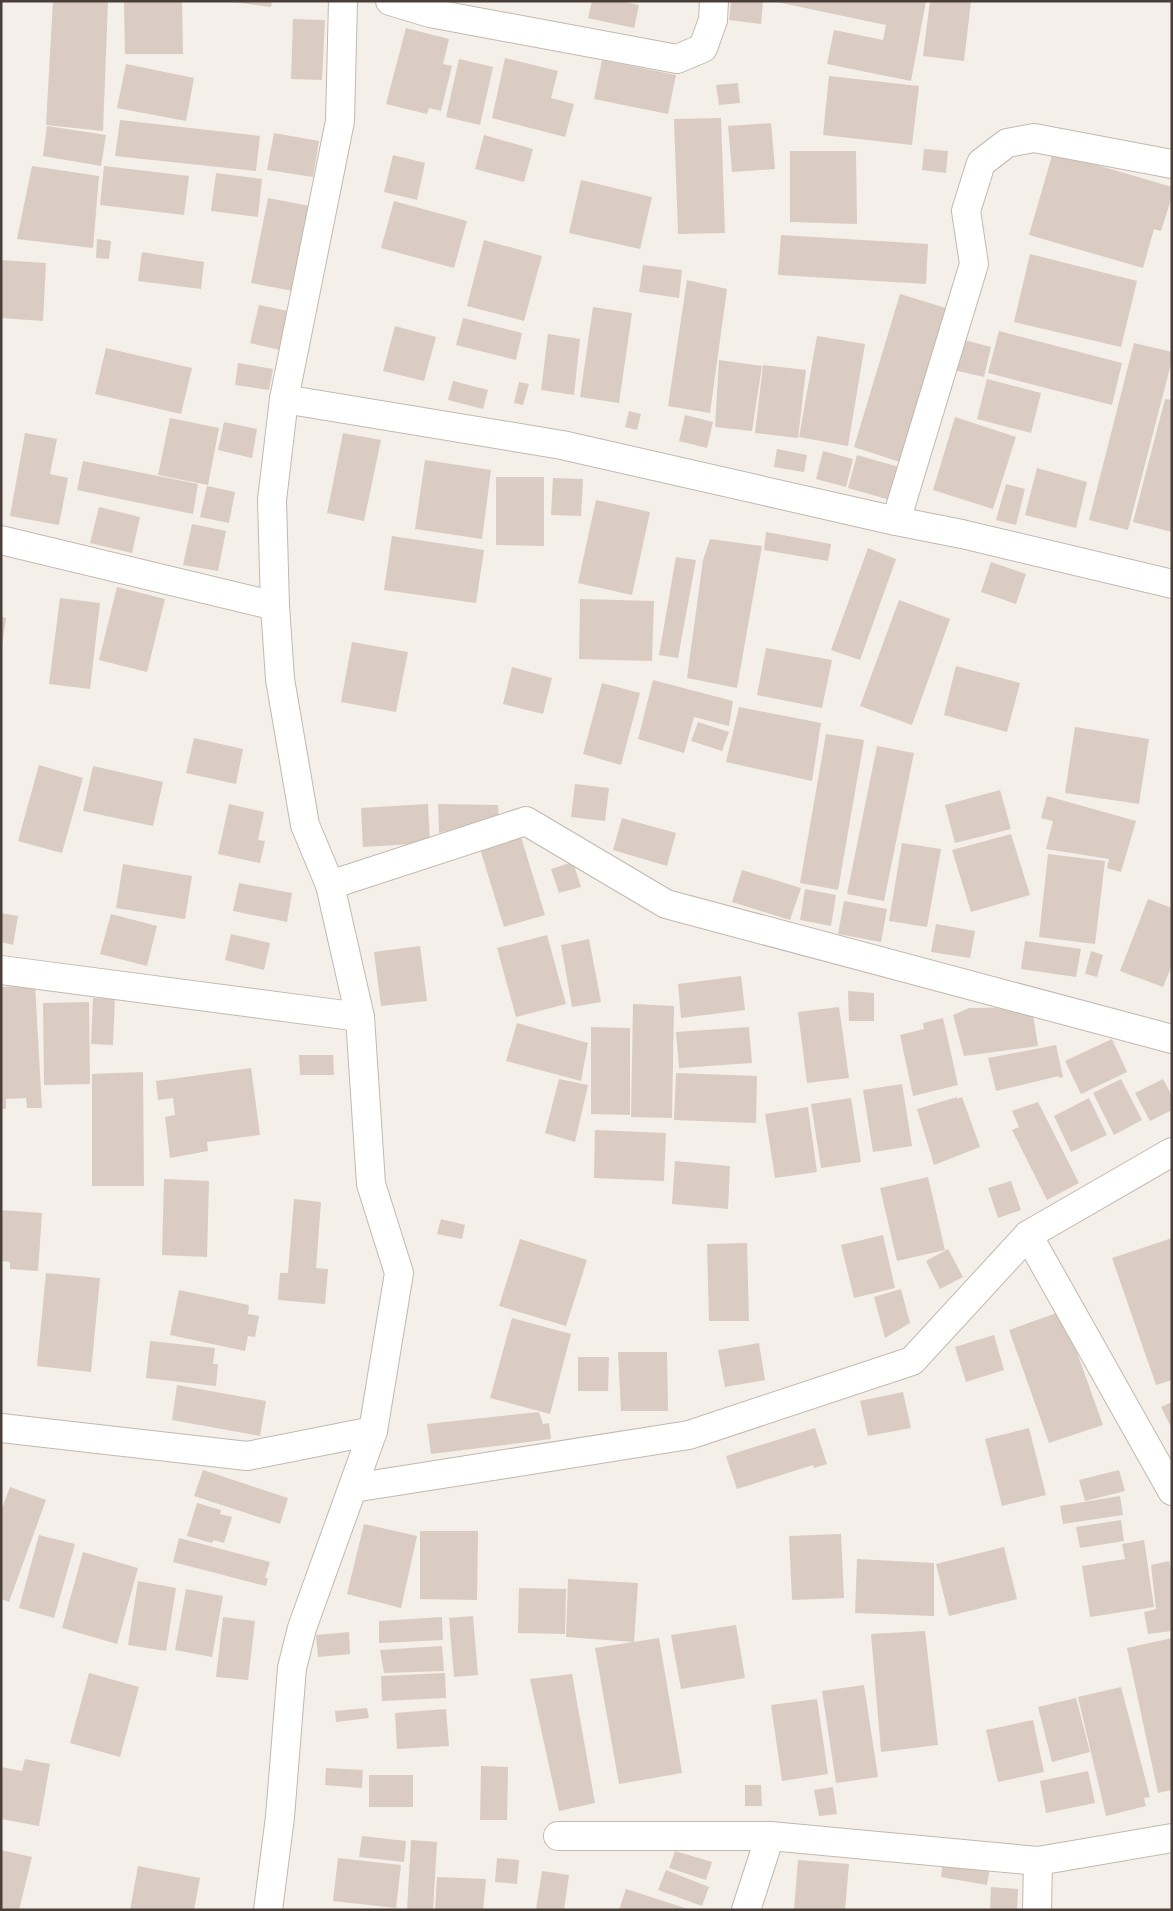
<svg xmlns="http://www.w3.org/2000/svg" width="1173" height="1911" font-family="Mulish,sans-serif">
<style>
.building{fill:#daccc2}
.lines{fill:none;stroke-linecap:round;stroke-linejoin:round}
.minor-casing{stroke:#c3b8af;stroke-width:30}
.minor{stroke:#fff;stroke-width:28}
</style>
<rect width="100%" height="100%" fill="#f5efea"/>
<g class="building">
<path d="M53,1H108L103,131L46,125Z"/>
<path d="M124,1H182L183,54H125Z"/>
<path d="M224,1H272L271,7Z"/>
<path d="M592,1H620L639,5L634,28L588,18Z"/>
<path d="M731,1H763L761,24L729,20Z"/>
<path d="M772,1H926L911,81L827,64L834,30L883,40L886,25Z"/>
<path d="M930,1H971L964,61L923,56Z"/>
<path d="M293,19L325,20L322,80L291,79Z"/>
<path d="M406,28L449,39L443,64L452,66L441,111L429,108L427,114L386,104Z"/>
<path d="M505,58L558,71L551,98L574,104L565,137L492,118Z"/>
<path d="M459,59L493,67L480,125L446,117Z"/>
<path d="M602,60L676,75L668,114L594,99Z"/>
<path d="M126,64L194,78L186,121L117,108Z"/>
<path d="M829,76L919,86L912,145L823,135Z"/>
<path d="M738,83L740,103L719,105L716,85Z"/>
<path d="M721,118L725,233L678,234L674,119Z"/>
<path d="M120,120L260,136L256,171L115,156Z"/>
<path d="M771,123L775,169L732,172L728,126Z"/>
<path d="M47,126L106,135L101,166L43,156Z"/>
<path d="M274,133L319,141L313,177L267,170Z"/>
<path d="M484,135L533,149L524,182L475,169Z"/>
<path d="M924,149L948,151L946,173L922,170Z"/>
<path d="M790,151H856L857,224L790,222Z"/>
<path d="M1053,152L1172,187V196L1161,231L1154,229L1143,268L1029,235Z"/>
<path d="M393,155L425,163L417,200L384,192Z"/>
<path d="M32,166L99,176L93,248L17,239Z"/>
<path d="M104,166L189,176L184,215L100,205Z"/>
<path d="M216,173L262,179L258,217L211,211Z"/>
<path d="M581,180L652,197L640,249L569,233Z"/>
<path d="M268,198L315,207L298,292L251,283Z"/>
<path d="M394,201L467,221L454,268L381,248Z"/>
<path d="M781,235L928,244L926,284L778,275Z"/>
<path d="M97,239L111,241L109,259L96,258Z"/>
<path d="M484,240L542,256L524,321L467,306Z"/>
<path d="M142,252L204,262L201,289L138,281Z"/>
<path d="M1030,254L1137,281L1121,347L1014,322Z"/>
<path d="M1,260L46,263L43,321L1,318Z"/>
<path d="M643,265L682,270L679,298L639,292Z"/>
<path d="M687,280L727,289L710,413L668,406Z"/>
<path d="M900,294L946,308L900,462L854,447Z"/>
<path d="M259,305L293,312L284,351L250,343Z"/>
<path d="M593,307L632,313L619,403L580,397Z"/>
<path d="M463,318L522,333L516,360L456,345Z"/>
<path d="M395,326L436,337L424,381L383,371Z"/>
<path d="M999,331L1122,363L1112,405L988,373Z"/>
<path d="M548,334L580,339L574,395L541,390Z"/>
<path d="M817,336L865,344L848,446L799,437Z"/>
<path d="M961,339L991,347L984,377L954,370Z"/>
<path d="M1134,343L1172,352V360L1128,530L1089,520Z"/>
<path d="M106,348L192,368L181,414L95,394Z"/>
<path d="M719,360L762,366L752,431L715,427Z"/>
<path d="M238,363L273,369L269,390L235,385Z"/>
<path d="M763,365L806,370L798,438L755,433Z"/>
<path d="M987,379L1041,393L1031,433L977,419Z"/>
<path d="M453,381L488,390L483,409L448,400Z"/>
<path d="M519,382L529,384L523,405L514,403Z"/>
<path d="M1165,399L1172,400V532L1133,522Z"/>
<path d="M629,411L641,414L637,430L625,427Z"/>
<path d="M685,415L713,422L707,448L679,441Z"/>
<path d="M955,417L1016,437L993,509L933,490Z"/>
<path d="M170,418L219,428L208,485L158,475Z"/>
<path d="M224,422L257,429L252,458L218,450Z"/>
<path d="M25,433L57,439L50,474L68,478L59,525L10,516Z"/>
<path d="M343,433L381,440L364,521L327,513Z"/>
<path d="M777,449L807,455L804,472L774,467Z"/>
<path d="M823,451L853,459L846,487L816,479Z"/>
<path d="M857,455L899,467L890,500L848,488Z"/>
<path d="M425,460L491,470L482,539L415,529Z"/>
<path d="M83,461L198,484L193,514L77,490Z"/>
<path d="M1037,468L1087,482L1076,528L1025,515Z"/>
<path d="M496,477H544V546L496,545Z"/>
<path d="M553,478L583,479L581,516L551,515Z"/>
<path d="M1006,484L1025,489L1016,525L996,520Z"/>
<path d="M207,486L235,492L229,523L200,517Z"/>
<path d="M596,500L650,512L632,595L578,583Z"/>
<path d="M99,507L140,517L132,553L90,543Z"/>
<path d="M192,524L226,531L218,571L183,565Z"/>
<path d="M766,532L831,544L828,561L764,550Z"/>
<path d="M392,536L484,550L476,603L384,590Z"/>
<path d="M710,539L762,546L737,688L687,678L703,560Z"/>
<path d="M868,548L896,559L860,660L831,650Z"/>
<path d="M676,557L696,560L678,658L659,655Z"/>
<path d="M991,562L1026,574L1016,604L981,592Z"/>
<path d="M117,587L165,599L147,672L99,660Z"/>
<path d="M60,598L100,603L90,689L49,684Z"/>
<path d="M580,599L654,601L652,661L579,659Z"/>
<path d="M899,600L950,619L912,725L860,706Z"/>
<path d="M1,617L6,618L2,646L1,645Z"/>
<path d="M352,642L408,652L396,712L341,702Z"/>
<path d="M766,648L832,660L822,708L757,695Z"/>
<path d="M956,666L1020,683L1007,732L944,715Z"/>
<path d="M512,667L552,678L543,714L503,704Z"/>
<path d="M653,680L733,701L729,726L694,717L684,753L638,739Z"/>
<path d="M602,683L640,693L621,765L583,754Z"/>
<path d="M739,707L821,723L812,781L726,762Z"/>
<path d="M698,722L729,732L722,751L691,741Z"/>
<path d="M1075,727L1149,739L1139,804L1065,793Z"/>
<path d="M826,734L864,740L838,890L800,883Z"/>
<path d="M194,738L243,749L236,784L186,773Z"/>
<path d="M877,746L914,753L884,901L847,894Z"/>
<path d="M39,765L83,778L62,853L18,841Z"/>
<path d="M93,766L163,782L153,826L83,811Z"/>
<path d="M575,784L609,788L605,821L571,817Z"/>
<path d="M1000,790L1011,829L955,843L945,805Z"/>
<path d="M1047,796L1136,821L1121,872L1107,868L1109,859L1046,849L1053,821L1041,818Z"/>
<path d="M229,804L264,812L258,840L265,841L260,863L218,854Z"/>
<path d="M428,804L430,843L363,847L361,808Z"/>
<path d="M438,804L498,805L499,818L439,833Z"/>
<path d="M622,818L676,833L667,866L613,850Z"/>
<path d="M1011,834L1030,895L971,912L952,850Z"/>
<path d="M521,837L545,915L504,927L480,849Z"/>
<path d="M902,843L941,849L927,927L889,921Z"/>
<path d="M1048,854L1105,861L1095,944L1039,937Z"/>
<path d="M573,862L581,887L559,893L551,869Z"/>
<path d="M123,864L192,876L185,919L116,908Z"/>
<path d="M742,870L801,888L790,920L732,902Z"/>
<path d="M239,883L292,893L287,922L233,911Z"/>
<path d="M805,889L836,895L831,926L800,920Z"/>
<path d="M1148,899L1172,908V965L1163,987L1120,971Z"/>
<path d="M844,901L887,909L881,942L838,934Z"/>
<path d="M1,913L18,916L13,945L1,942Z"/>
<path d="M111,914L157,926L147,966L100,954Z"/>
<path d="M936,924L975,931L970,958L931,952Z"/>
<path d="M231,934L270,943L264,970L225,960Z"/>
<path d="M547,935L566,1004L516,1017L497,948Z"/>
<path d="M589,939L601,1002L572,1007L561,945Z"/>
<path d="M1025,941L1081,949L1076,977L1021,969Z"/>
<path d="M420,946L427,1001L381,1006L374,952Z"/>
<path d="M1091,951L1103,955L1097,977L1085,974Z"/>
<path d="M741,976L745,1010L681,1018L678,984Z"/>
<path d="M35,985L42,1108H27L26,1098L6,1099V1109H1V987Z"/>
<path d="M848,991L874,993V1021H849Z"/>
<path d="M93,998L115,999L113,1045L91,1044Z"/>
<path d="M89,1002L90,1084L44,1085L43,1003Z"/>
<path d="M633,1004L674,1006L672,1118L631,1117Z"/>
<path d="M839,1007L849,1078L807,1083L798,1012Z"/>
<path d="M1032,1007L1038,1046L964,1056L953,1015L969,1008Z"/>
<path d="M943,1018L958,1085L913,1096L900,1035L924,1029L923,1023Z"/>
<path d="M517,1023L588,1043L581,1081L506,1061Z"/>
<path d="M591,1027L630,1028V1115L591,1114Z"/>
<path d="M749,1027L752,1063L679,1068L676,1032Z"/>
<path d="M1112,1039L1127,1072L1081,1094L1065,1061Z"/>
<path d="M1056,1045L1063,1077L1059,1078V1076L996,1091L988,1058Z"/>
<path d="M299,1055H333L334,1075H300Z"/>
<path d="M251,1068L260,1135L207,1142L208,1151L170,1158L165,1117L175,1115L173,1098L158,1100L156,1081Z"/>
<path d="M143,1072L144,1186H92V1074Z"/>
<path d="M676,1073L757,1076L756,1123L674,1120Z"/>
<path d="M559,1079L588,1085L575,1142L545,1133Z"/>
<path d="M1121,1079L1142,1120L1114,1135L1093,1093Z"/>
<path d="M1163,1079L1172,1096V1110L1150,1121L1135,1093Z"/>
<path d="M902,1084L912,1146L873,1152L863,1090Z"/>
<path d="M957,1097V1099L962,1097L980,1147L934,1165L917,1109Z"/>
<path d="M851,1098L861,1162L821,1168L811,1104Z"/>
<path d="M1089,1098L1107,1135L1071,1152L1054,1116Z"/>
<path d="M1038,1102L1079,1183L1047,1200L1012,1130L1019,1127L1012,1111Z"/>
<path d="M808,1107L817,1172L775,1178L765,1114Z"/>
<path d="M595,1130L666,1133L664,1181L594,1178Z"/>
<path d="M675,1161L730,1166L728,1209L672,1204Z"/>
<path d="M928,1177L945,1250L897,1261L880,1188Z"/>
<path d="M164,1179L209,1181L207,1257L162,1255Z"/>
<path d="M1011,1181L1021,1210L998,1218L988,1188Z"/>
<path d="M294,1199L321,1202L316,1268L328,1269L325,1304L278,1300L280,1273H288Z"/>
<path d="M1,1210L42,1213L38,1271L10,1269V1262L1,1261Z"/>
<path d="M441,1219L465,1225L462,1239L437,1234Z"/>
<path d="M883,1235L895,1288L854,1298L841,1245Z"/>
<path d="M1172,1238V1380L1156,1385L1112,1258Z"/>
<path d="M520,1239L587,1260L566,1326L499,1306Z"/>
<path d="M747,1243L749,1321H709L707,1244Z"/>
<path d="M948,1249L963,1277L940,1289L926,1261Z"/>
<path d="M46,1273L100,1278L91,1372L37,1366Z"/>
<path d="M901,1289L910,1323L885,1338L874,1297Z"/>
<path d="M179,1290L249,1305L248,1314L259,1316L255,1337L248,1336L245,1351L170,1335Z"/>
<path d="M1062,1311L1103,1425L1049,1443L1009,1330Z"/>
<path d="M512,1318L571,1334L550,1414L490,1398Z"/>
<path d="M994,1335L1004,1370L966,1382L955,1347Z"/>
<path d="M150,1341L215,1348L213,1364H218L216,1386L146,1378Z"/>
<path d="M759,1343L765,1380L725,1387L718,1350Z"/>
<path d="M618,1352H667L668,1411H621Z"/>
<path d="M578,1357H609L608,1391H578Z"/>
<path d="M177,1385L266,1401L260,1436L172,1420Z"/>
<path d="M903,1392L911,1428L868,1436L860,1401Z"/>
<path d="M1172,1402V1429L1161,1407Z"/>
<path d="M539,1412L543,1424L549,1423L551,1439L431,1454L427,1424Z"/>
<path d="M815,1428L827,1464L814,1468L813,1465L737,1489L726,1456Z"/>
<path d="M1029,1428L1046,1495L1002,1506L985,1439Z"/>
<path d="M203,1470L288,1498L280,1524L194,1496Z"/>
<path d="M1119,1470L1125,1491L1085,1501L1079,1480Z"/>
<path d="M10,1487L46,1500L9,1602L1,1599V1511Z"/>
<path d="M1120,1496L1123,1515L1063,1524L1060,1506Z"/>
<path d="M197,1503L221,1510L220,1514L232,1517L224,1543L214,1540L212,1543L187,1536Z"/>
<path d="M1121,1520L1124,1541L1080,1548L1076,1527Z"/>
<path d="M364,1524L417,1536L401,1608L347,1594Z"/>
<path d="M420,1531H478L477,1600L420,1599Z"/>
<path d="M841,1534L844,1598L792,1600L789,1536Z"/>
<path d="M39,1535L75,1544L54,1618L19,1608Z"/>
<path d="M179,1538L270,1562L265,1578H268L266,1586L173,1562Z"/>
<path d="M1144,1540L1154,1607L1090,1617L1082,1566L1125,1559L1122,1544Z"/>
<path d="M1004,1547L1017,1599L949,1616L936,1564Z"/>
<path d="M83,1552L138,1568L117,1644L62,1628Z"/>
<path d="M857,1559L934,1563V1616L855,1613Z"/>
<path d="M1169,1561L1172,1576V1631L1148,1634L1144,1612L1156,1609L1151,1565Z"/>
<path d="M568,1579L638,1583L634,1642L566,1637Z"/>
<path d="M138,1581L176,1588L166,1651L128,1645Z"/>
<path d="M519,1588L566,1589L565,1634L518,1633Z"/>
<path d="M186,1589L223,1596L212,1657L175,1650Z"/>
<path d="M473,1616L478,1675L454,1677L449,1618Z"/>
<path d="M223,1617L255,1621L248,1680L216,1677Z"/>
<path d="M442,1617L443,1640L379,1643V1621Z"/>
<path d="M736,1625L745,1678L681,1689L671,1635Z"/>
<path d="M925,1631L938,1745L881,1752L871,1634Z"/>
<path d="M349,1632L350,1654L318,1657L316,1635Z"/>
<path d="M659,1638L682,1773L619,1784L595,1648Z"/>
<path d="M1172,1638V1790L1158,1793L1127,1648Z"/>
<path d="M442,1646L444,1671L384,1673L380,1650Z"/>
<path d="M89,1673L139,1687L120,1757L70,1743Z"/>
<path d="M445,1673L446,1698L382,1701L381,1676Z"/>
<path d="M572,1674L595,1803L559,1811L530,1679Z"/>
<path d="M864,1685L878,1777L836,1783L822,1691Z"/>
<path d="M1121,1687L1150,1797L1144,1798L1146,1806L1106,1816L1078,1697Z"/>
<path d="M1076,1698L1090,1752L1052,1762L1038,1707Z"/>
<path d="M817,1699L828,1774L782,1781L771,1705Z"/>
<path d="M367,1708L369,1718L336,1722L335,1711Z"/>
<path d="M446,1709L449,1746L397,1749L395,1713Z"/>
<path d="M1033,1720L1044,1772L998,1782L986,1730Z"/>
<path d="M25,1759L50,1764L39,1826L1,1819V1767L22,1771Z"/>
<path d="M481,1766L508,1767L507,1820H480Z"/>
<path d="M326,1768L363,1770L362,1788L325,1785Z"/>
<path d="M1088,1771L1095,1803L1046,1813L1040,1781Z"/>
<rect x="369" y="1775" width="44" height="32"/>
<path d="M745,1785H761L762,1806H745Z"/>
<path d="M833,1787L837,1814L819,1816L814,1790Z"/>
<path d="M362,1836L406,1841L404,1862L359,1857Z"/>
<path d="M411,1840L437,1842L433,1910H407Z"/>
<path d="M1,1850L32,1857L19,1910H1Z"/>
<path d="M675,1851L712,1862L706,1880L669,1868Z"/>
<path d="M338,1858L401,1865L396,1908L333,1901Z"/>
<path d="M497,1858L519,1860L517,1884L495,1882Z"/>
<path d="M798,1860L849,1864L845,1910H794Z"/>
<path d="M943,1860L990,1867L987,1885L941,1877Z"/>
<path d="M138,1866L200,1878L194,1910H130Z"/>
<path d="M666,1870L709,1887L702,1906L658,1890Z"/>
<path d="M542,1871L569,1875L564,1910H536Z"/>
<path d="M437,1877L486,1879L483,1910H435Z"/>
<path d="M991,1887L1018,1889L1017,1910H990Z"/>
<path d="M626,1889L688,1909V1910H619Z"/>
</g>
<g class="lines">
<defs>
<g id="minor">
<path d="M390,1L430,13L677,59L703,48L713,20L714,1"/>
<path d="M284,399L562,445L896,521L962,534L1172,584"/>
<path d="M896,521L974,264L966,211L981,163L1007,143L1034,138L1172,164"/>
<path d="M1,540L275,606"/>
<path d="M330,885L526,821L666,904L1172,1039"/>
<path d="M1,970L360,1017"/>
<path d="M1028,1235L1172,1152"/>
<path d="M1,1428L247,1456L373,1431"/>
<path d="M353,1488L689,1435L912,1361L1028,1235L1172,1491"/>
<path d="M558,1836H770L1038,1861L1172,1838"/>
<path d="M268,1910L280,1817L292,1668L302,1628L373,1431L399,1273L371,1184L360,1017L330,885L305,825L280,679L275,606L272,500L284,399L340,121L343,1"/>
<path d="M746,1910L770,1836"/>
<path d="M1037,1910L1038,1861"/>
</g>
</defs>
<use href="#minor" class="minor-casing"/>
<use href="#minor" class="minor"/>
</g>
<rect width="1173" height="1911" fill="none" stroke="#493f38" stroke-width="5"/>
</svg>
